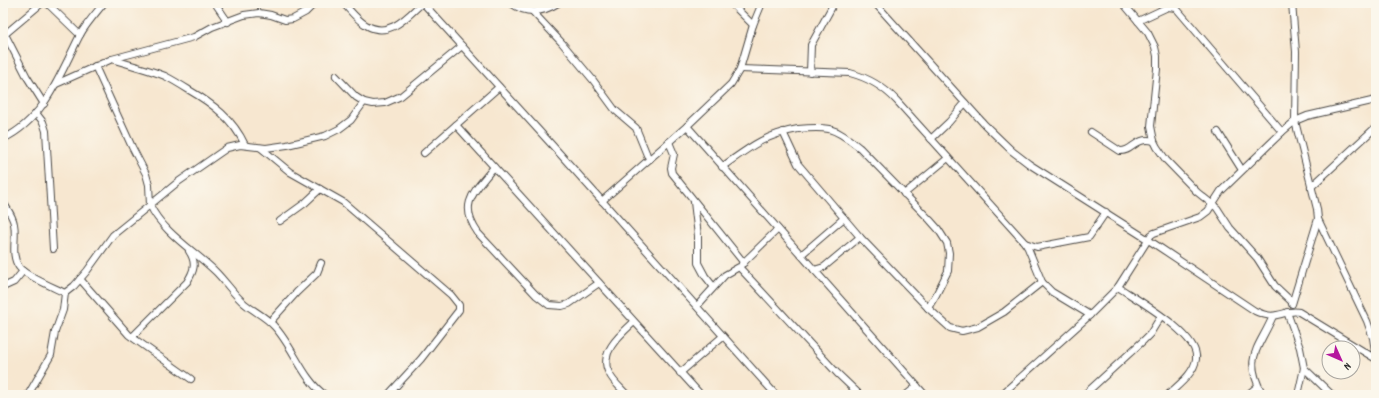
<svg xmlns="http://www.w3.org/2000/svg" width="1379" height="398" font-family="Dekko,sans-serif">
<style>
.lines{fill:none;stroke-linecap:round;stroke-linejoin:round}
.minor-casing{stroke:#4a4744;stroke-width:8}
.minor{stroke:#fff;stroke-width:6}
</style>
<rect width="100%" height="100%" fill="#fbf7ec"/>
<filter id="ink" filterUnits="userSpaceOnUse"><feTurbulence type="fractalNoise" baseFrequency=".025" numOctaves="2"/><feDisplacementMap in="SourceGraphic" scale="8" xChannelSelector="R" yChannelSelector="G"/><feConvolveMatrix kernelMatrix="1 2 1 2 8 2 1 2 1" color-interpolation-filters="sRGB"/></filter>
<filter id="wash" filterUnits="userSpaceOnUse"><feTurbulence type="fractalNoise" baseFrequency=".012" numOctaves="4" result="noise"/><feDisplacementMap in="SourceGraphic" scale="16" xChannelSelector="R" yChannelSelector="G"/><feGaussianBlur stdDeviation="0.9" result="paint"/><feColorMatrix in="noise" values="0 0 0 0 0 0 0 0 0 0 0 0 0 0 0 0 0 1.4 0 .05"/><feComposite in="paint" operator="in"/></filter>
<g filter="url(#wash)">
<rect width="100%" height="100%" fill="#f7e7d0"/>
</g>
<g filter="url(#ink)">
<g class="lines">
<defs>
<g id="minor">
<path d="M47,3L80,35"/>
<path d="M215,3L228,22"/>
<path d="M343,3C350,10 357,20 366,25C389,39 407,17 422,3"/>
<path d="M423,3L552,145L776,395"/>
<path d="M511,3C527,15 542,13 558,3"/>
<path d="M731,3L753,25"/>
<path d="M875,3L985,125L1012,151L1029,164L1147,239L1255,311C1262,314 1269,317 1277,315C1285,314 1290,310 1299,312L1376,359"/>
<path d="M1123,3L1148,33L1155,47L1157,56V69L1151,126L1154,141L1157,147L1166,160L1197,192L1217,208L1230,228L1257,258L1275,286L1292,302"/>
<path d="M533,12L562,43L593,80L615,110L636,128L647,155L650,159"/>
<path d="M1138,21L1168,7L1176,8L1282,132"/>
<path d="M3,34L7,38L27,77L44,104"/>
<path d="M4,35L42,3"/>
<path d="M112,59C129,65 148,69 165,76C173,80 181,85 189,90C213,104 233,119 245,145"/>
<path d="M740,69L850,73C869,78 884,87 897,101L1025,243L1028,248L1042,282L1052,292L1090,315"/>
<path d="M810,72L811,45L834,3"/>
<path d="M336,76L356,97L364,102L373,104L385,103L401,96L462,46"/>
<path d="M56,84L112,59L194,37L212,27L244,15L259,13L271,15L285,20L293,19L306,12L315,3"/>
<path d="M36,113L43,122L46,131L53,249"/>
<path d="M456,125L701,395"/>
<path d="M687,126L925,395"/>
<path d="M783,132L798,164L860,237L928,308L950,328L962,331L978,327L1004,312L1042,282"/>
<path d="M1091,132L1120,151C1133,152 1135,136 1154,141"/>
<path d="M1218,132L1242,170"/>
<path d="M3,139C45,119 60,74 80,35C86,24 96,13 104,3"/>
<path d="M931,139L949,122L965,103"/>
<path d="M669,142L674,154L671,168L672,173L744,263"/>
<path d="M261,148L290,172L343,202L451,295L459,305V310L421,359L388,395"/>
<path d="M424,153L499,87"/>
<path d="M494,167C476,190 457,203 478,233L536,295L549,305L562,306L569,304L599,283"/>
<path d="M722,167C750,147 764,135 798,129C808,128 819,127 829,129C841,132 851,141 860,148L930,220L938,229L947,243L949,253L948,271L936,295L928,308"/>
<path d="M1311,187L1376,127"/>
<path d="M904,194L948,158"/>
<path d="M602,201L687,126L731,84L740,69L753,25L762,3"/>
<path d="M3,202C7,209 13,216 14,224C17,238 10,255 19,267C24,275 55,288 65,293"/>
<path d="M694,202L698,236V263L705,276L713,286"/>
<path d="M1318,219L1367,321L1373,338L1376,358"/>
<path d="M280,221L305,203L320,189"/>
<path d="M1025,243L1037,247L1089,237L1106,212"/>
<path d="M801,255L844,218"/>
<path d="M742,264L778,229"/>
<path d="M814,270L824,267L860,237"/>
<path d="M80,279L129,335L191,379"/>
<path d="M3,287L14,282L23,271"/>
<path d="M1118,287C1136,299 1200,335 1196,359C1194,374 1178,385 1168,395"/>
<path d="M1292,304L1318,219L1317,209L1295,121L1296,52L1292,3"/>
<path d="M697,306L725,275L739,267L837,373L860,395"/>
<path d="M1287,312L1300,348L1304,368L1298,395"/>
<path d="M270,322L297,292L317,273L321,263"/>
<path d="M132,337L187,282C194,271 197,263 189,251"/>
<path d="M1304,368L1332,395"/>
<path d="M680,373L723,336"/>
<path d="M28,395L51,355L55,332L63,310L65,293L74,286L87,271L113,235L150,205L149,185L146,174L132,147L95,66"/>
<path d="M325,395C303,380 293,346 274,326C266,317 255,312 245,304C234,295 226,282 216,272C196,252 162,232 150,205L178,182L227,148L240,145L266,148L287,145L325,136L339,129L351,120L364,102"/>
<path d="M627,395C621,388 613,382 609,373C598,353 621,334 634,322"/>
<path d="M906,395L917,386"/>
<path d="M1001,395L1090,315L1118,287L1151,235L1154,233L1200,217L1208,211L1221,191L1282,132L1295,121L1307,116L1376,100"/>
<path d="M1084,395L1144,340L1150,334L1161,316"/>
<path d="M1247,395L1258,386"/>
<path d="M1263,395C1242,357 1259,349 1273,316"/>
</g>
</defs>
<use href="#minor" class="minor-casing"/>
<use href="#minor" class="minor"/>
</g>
</g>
<rect width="1379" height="398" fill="none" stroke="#fbf7ec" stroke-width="16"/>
<g transform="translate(1341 360) rotate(135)"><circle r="19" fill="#fbf7ec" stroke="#a8a59f"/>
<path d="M0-3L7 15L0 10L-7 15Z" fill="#b5179e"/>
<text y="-6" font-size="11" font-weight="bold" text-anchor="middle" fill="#2b2b2b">N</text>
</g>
</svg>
